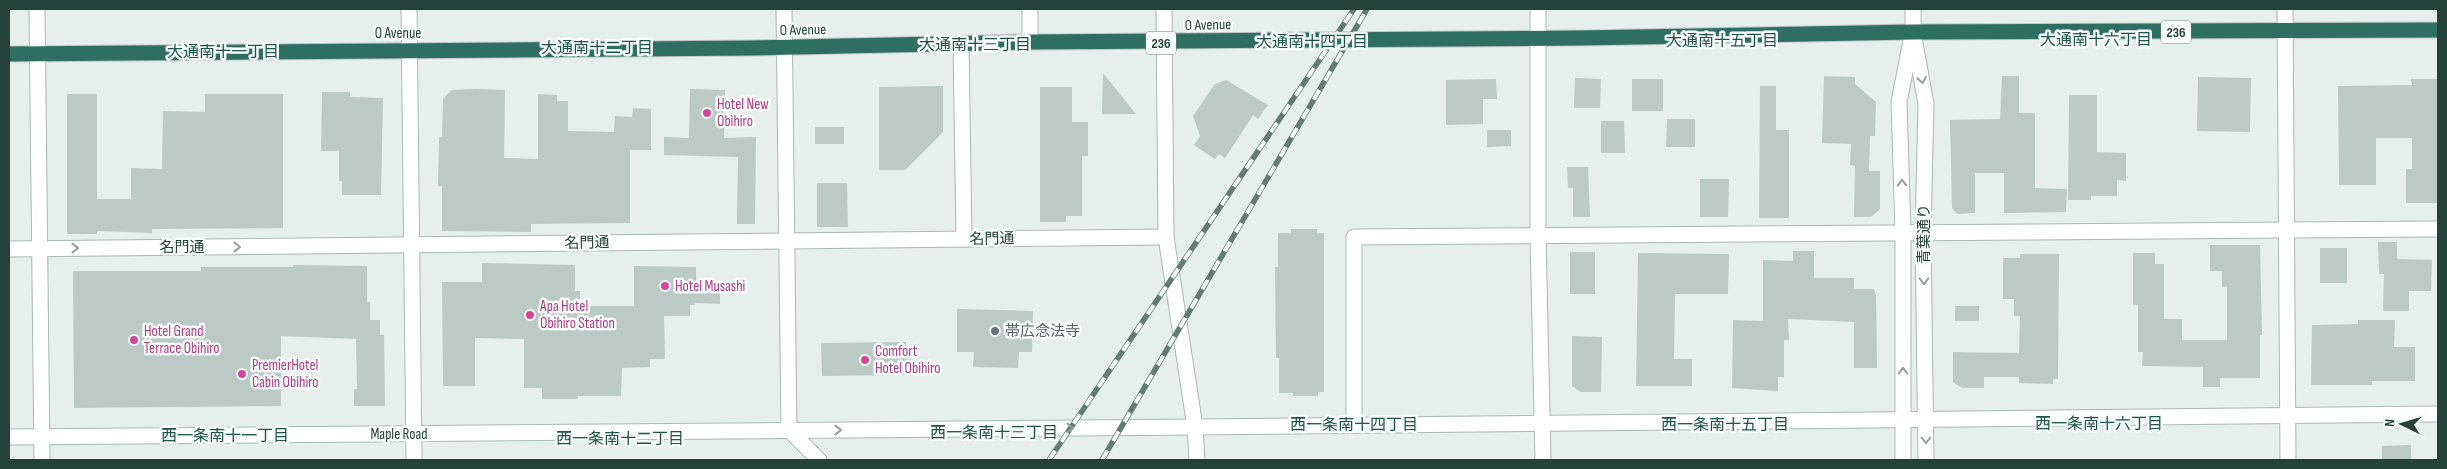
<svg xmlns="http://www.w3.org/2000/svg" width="2447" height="469" font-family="'Sofia Sans Condensed','Noto Sans JP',sans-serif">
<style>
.building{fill:#bbcac4}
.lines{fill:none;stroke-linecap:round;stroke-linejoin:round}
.street-casing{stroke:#a8b8b2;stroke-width:17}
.secondary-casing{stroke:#a4bbb3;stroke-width:17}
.highway-casing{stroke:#c2cac8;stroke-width:17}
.street{stroke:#fff;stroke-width:15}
.secondary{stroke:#fff;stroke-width:15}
.highway{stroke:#2f6f62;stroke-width:15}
.rail-casing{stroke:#5f7d75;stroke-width:5.5}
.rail{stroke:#f7fbf9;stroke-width:4;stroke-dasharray:11;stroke-linecap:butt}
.oneway{stroke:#92a09c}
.hotel-dot{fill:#d1479c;stroke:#f7fbf9;stroke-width:2}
.worship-dot{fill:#6b7280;stroke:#f7fbf9;stroke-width:2}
.labels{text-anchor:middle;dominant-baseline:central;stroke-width:5;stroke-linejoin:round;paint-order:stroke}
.shield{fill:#f7fbf9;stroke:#637a73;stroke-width:1}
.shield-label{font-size:14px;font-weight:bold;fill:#24423a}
.street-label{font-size:15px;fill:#24423a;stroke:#f7fbf9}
.hotel-label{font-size:15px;fill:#b23c85;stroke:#f7fbf9;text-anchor:start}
.worship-label{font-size:15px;fill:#5b616d;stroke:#f7fbf9;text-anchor:start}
.neighbourhood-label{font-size:16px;fill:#1f5548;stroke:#f7fbf9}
</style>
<rect width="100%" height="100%" fill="#e6efeb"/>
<g class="building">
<path d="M1103,73L1136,114H1102Z"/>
<path d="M1824,76L1855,77V84L1876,102L1875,136H1870L1869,171H1880V209L1871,217H1854L1855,166L1850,165L1851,144L1822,143Z"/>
<path d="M2002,76H2019V113H2035V188L2067,189L2066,212L2004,213V173H1975V213L1957,214L1952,208L1950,120L2000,119Z"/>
<path d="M2198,77L2251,78L2250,132L2197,131Z"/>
<path d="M1575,78L1601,79L1600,108H1574Z"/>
<path d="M1496,79L1497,99H1483V124L1446,125V80Z"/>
<rect x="1632" y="79" width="31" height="32"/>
<path d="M2411,79H2438V203H2406V169H2412V138H2376V185H2339L2338,86L2412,85Z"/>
<path d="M1226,80L1268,105L1258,119L1253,115L1225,158L1219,154L1215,159L1194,145L1200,136L1193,116L1215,84Z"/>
<path d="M943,86V132L905,170H879V87Z"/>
<path d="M1760,86H1776V130H1789V218H1759Z"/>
<path d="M1040,87H1072V122H1088V156H1082V216H1066V222H1040Z"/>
<path d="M475,89L505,90L504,158L538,159V94L557,95V101H568V131L614,132L615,116L632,117L633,108L651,109V150H630V223L531,224V232L442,231V186H438L439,137H442L443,99L451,90Z"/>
<path d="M690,89L725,90L724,138L756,137L755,224H737L738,157L664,155V137L689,138Z"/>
<path d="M322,92H350V97L383,98L381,195H342V181H339V151H321Z"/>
<path d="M67,94H97V199H131V168L162,169L163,111L205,112V94H283V228L152,229V233L97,231V234H67Z"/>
<path d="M2069,95H2097V152L2126,153V181L2117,180V196H2091V200H2068Z"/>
<path d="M1667,119H1695V147H1666Z"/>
<path d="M1601,121H1624L1625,153H1601Z"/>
<rect x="815" y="127" width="29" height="17"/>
<path d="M1487,130H1511V146L1487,147Z"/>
<path d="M1567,167H1588L1590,217H1573V188H1568Z"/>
<path d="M1700,179H1729L1728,217H1700Z"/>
<path d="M817,183H847L848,227H817Z"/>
<path d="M1291,229H1317V233H1324V392H1318V396H1293V393H1279V358H1276L1275,267H1278V233H1291Z"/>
<path d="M2378,242H2397V259L2432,260L2431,291H2409V311H2383L2384,274H2379Z"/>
<path d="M2210,245H2260L2262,335H2260V378H2220V387H2203V367L2142,366L2143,352H2138V305H2133V253H2155V264H2164V319H2182V340H2227V287H2222V271H2210Z"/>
<rect x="2320" y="248" width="27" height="35"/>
<path d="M1793,251H1814V278H1854V289H1874L1876,296L1877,368H1854V322L1788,319L1789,340H1784V377H1778V391L1732,388L1733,320L1763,321V260L1793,261Z"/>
<rect x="1570" y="252" width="25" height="42"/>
<path d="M1638,253L1729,254L1728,294H1675L1674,359H1692V386H1636Z"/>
<path d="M2020,254H2059L2058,379H2053V384L2019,383V377H1984V388H1962L1953,382V352L2019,353L2020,316H2014V299H2003V258H2020Z"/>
<path d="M482,263L575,265V291H580V306H634V266L696,267V282H720V304L695,303V305H690V316H664L665,359H650V367L622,368L621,396H578V399H542V388H524V339L475,338V386H443L442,282H482Z"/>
<path d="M293,265L367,266V302H370V320H380V335H384L385,406H354V389H357L356,339L281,336V406L74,408L73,271H201V267H293Z"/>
<rect x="1955" y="306" width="24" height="15"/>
<path d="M957,309L1033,311L1032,352H1019L1018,368L973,367L974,352H957Z"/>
<path d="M2358,320H2395L2394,347H2415V381H2372V385H2311L2312,325L2358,324Z"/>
<path d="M1572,336L1602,337L1601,392H1581L1572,386Z"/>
<path d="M906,342V347H911V375L822,376L821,343Z"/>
<path d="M2411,445V460H2382V446Z"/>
</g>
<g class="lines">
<defs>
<g id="street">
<path d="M784,9L789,430"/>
<path d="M1030,9V42"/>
<path d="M1164,9L1166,237L1195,427L1197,460"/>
<path d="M1538,9V236L1543,460"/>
<path d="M2285,9L2288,460"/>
<path d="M961,44L964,239"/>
<path d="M9,249L1166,237"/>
<path d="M1354,425V237L2438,229"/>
<path d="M1195,427L2438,414"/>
</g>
<g id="secondary">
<path d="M37,9L42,460"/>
<path d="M409,9L414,460"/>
<path d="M1913,9V32L1926,104L1923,232L1926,460"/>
<path d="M789,430L819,460"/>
<path d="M9,437L1195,427"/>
<path d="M1903,460V232L1899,102L1911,41"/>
</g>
<path id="highway" d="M9,54L751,48L1030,42L1580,38L1913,32L2438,30"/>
</defs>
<use href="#street" class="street-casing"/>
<use href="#secondary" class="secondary-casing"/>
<use href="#highway" class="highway-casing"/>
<use href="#street" class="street"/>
<use href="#secondary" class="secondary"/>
<use href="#highway" class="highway"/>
<defs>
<g id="rail">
<path d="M1049,460L1354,9"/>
<path d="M1102,460L1367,9"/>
</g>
</defs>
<use href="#rail" class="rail-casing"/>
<use href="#rail" class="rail"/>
</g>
<defs><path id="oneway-chevron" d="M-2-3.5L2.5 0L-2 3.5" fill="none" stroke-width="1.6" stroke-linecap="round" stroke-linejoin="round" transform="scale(1.25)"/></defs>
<g class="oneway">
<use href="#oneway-chevron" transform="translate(1922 80) rotate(80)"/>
<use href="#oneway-chevron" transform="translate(1902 183) rotate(-92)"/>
<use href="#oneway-chevron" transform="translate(237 247)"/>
<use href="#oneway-chevron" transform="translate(75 248)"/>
<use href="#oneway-chevron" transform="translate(1924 281) rotate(89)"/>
<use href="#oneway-chevron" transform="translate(1903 371) rotate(-90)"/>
<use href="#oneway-chevron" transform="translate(1070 428)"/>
<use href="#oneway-chevron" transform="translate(838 430)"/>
<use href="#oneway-chevron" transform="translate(1926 440) rotate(90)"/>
</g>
<g class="hotel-dot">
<circle cx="707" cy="113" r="5"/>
<circle cx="665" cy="286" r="5"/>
<circle cx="530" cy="315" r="5"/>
<circle cx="134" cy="340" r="5"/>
<circle cx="865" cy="360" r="5"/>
<circle cx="242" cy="374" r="5"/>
</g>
<circle class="worship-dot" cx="995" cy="331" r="5"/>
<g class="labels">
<g class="shield">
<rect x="2161" y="20.5" width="30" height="23" rx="4"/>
<rect x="1146" y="31.5" width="30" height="23" rx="4"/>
</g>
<g class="shield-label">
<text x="2176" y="32">236</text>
<text x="1161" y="43">236</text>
</g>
<g class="street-label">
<text transform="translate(1208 25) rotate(-1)">O Avenue</text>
<text transform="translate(803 30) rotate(-1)">O Avenue</text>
<text x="398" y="33">O Avenue</text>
<text transform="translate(1924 234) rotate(-90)">青葉通り</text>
<text transform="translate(992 239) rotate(-1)">名門通</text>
<text transform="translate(587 243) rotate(-1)">名門通</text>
<text x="182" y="247">名門通</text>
<text x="399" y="434">Maple Road</text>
</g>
<g class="hotel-label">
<text x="717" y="104">Hotel New<tspan x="717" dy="17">Obihiro</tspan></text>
<text x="675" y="286">Hotel Musashi</text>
<text x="540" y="306">Apa Hotel<tspan x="540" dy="17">Obihiro Station</tspan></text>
<text x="144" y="331">Hotel Grand<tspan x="144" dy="17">Terrace Obihiro</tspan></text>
<text x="875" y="351">Comfort<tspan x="875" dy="17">Hotel Obihiro</tspan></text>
<text x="252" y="365">PremierHotel<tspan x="252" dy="17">Cabin Obihiro</tspan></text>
</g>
<g class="worship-label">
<text x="1005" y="331">帯広念法寺</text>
</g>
<g class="neighbourhood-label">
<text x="2096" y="40">大通南十六丁目</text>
<text x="1722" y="41">大通南十五丁目</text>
<text x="1312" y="42">大通南十四丁目</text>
<text x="975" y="45">大通南十三丁目</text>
<text x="597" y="48">大通南十二丁目</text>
<text x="223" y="52">大通南十一丁目</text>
<text x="2099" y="424">西一条南十六丁目</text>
<text x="1354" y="425">西一条南十四丁目</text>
<text x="1725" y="425">西一条南十五丁目</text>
<text x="994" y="433">西一条南十三丁目</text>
<text x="225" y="436">西一条南十一丁目</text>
<text x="620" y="439">西一条南十二丁目</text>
</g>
</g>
<rect width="2447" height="469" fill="none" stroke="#24423a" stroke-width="20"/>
<g transform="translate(2402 424) rotate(275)" stroke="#f7fbf9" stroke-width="4" paint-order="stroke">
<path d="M0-4L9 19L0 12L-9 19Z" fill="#24423a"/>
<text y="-8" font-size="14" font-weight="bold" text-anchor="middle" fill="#24423a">N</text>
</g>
</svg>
